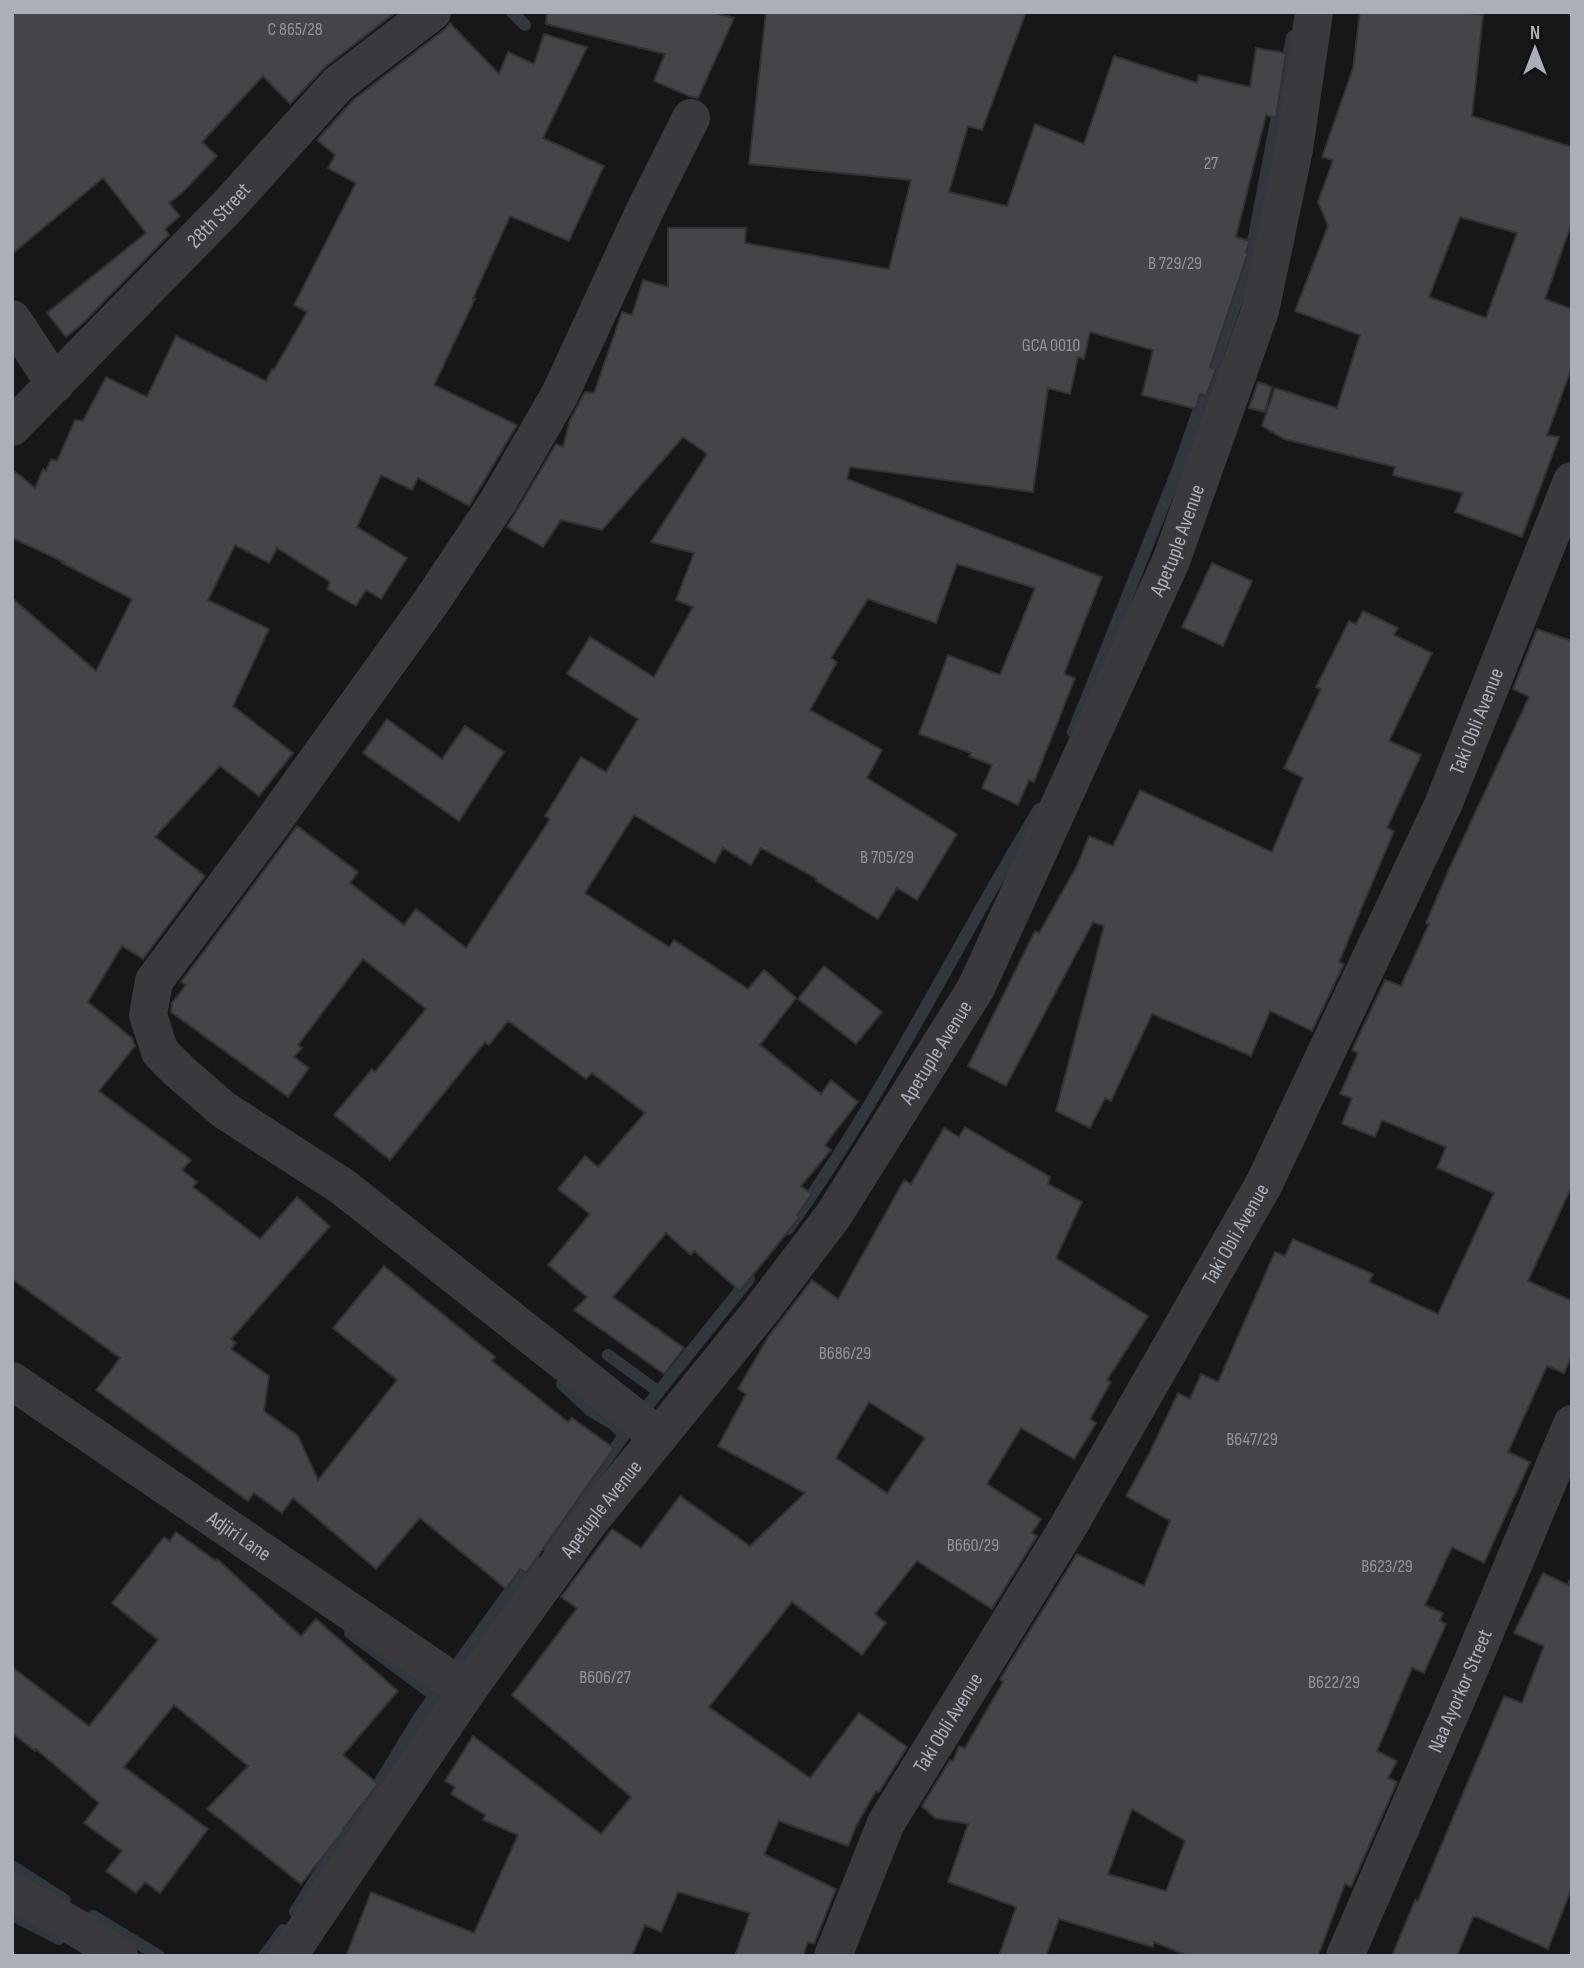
<svg xmlns="http://www.w3.org/2000/svg" width="1584" height="1968" font-family="'Sofia Sans Condensed',sans-serif">
<style>
.lines{fill:none;stroke-linecap:round;stroke-linejoin:round}
.stream{stroke:#30383e;stroke-width:12}
.building{fill:#444549;stroke:#323235;stroke-width:2;fill-rule:evenodd}
.minor{stroke:#39393e;stroke-width:38}
.tertiary{stroke:#39393e;stroke-width:38}
.labels{text-anchor:middle;dominant-baseline:central;stroke-width:6;stroke-linejoin:round;paint-order:stroke}
.number-label{font-size:18px;fill:#91949c}
.street-label{font-size:21px;fill:#abafb8;stroke:#121214}
</style>
<rect width="100%" height="100%" fill="#171719"/>
<g class="lines">
<g class="stream">
<path d="M512,12L525,25"/>
<path d="M1073,732L1178,469L1239,294L1254,237L1292,37"/>
<path d="M788,1229C884,1096 954,948 1039,809"/>
<path d="M608,1355L659,1392"/>
<path d="M562,1384L591,1411L613,1424L624,1435"/>
<path d="M545,1545L628,1430L749,1279"/>
<path d="M350,1633L435,1696"/>
<path d="M12,1866L65,1900"/>
<path d="M295,1912L343,1835L373,1793L420,1716L517,1581L534,1559"/>
<path d="M12,1915L59,1939"/>
<path d="M93,1916L159,1956"/>
<path d="M264,1956L283,1930"/>
</g>
</g>
<g class="building">
<path d="M12,12H396L325,67L290,104L263,76L202,142L217,156L183,192L169,203L180,216L165,229L169,235L84,322L66,337L47,313L146,233L103,178L12,254Z"/>
<path d="M547,12H712L734,18L698,98L689,96L654,81L665,54L546,24Z"/>
<path d="M766,12H1026L982,130L968,126L949,192L1007,206L1035,124L1084,144L1114,56L1197,83L1199,75L1250,87L1256,48L1286,53L1276,118L1266,115L1236,237L1250,241L1246,252L1248,253L1210,367L1216,369L1206,396L1200,394L1196,409L1142,395L1153,350L1090,332L1084,359L1078,357L1070,394L1048,388L1033,492L850,467L847,479L1102,577L1064,674L1075,678L1034,782L1029,780L1018,805L982,788L992,765L969,756L971,753L919,734L948,655L1000,675L1035,588L957,564L936,623L868,599L831,658L837,662L810,710L882,750L867,778L957,834L917,900L897,888L878,919L816,881L817,879L761,848L751,865L723,848L715,863L634,815L585,893L669,947L674,940L748,989L764,970L796,998L760,1045L821,1094L831,1080L858,1102L825,1145L831,1150L801,1186L812,1194L797,1215L800,1217L740,1291L694,1251L691,1255L666,1233L613,1297L684,1348L664,1374L574,1310L587,1297L548,1265L590,1214L558,1189L585,1156L598,1167L645,1113L592,1073L586,1079L508,1021L489,1045L485,1042L390,1160L334,1115L372,1069L375,1072L426,1009L363,959L298,1045L302,1048L294,1057L309,1068L288,1097L171,1012L172,1003L186,985L181,982L297,826L358,872L350,883L404,925L416,909L466,948L550,819L545,816L581,757L606,772L638,719L567,674L590,637L654,677L693,607L676,600L694,553L651,542L707,454L683,437L602,530L561,520L543,547L507,527L556,444L563,447L570,420L585,392L594,393L621,315L622,312L632,315L643,280L668,287V228H746L745,243L889,269L911,180L749,164Z"/>
<path d="M1360,12H1463L1483,15L1472,116L1572,147V222L1545,299L1572,309V367L1547,435L1559,437L1522,537L1455,512L1463,493L1393,475L1395,467L1284,439L1262,426L1275,388L1337,408L1360,335L1295,311L1328,226L1318,202L1333,160L1322,157L1353,68ZM1460,217L1517,233L1486,318L1429,297Z"/>
<path d="M450,23L499,74L508,52L534,64L544,34L587,47L543,138L604,166L569,241L510,216L473,298L475,299L434,385L517,425L469,506L418,478L412,490L381,475L357,527L407,558L381,599L366,590L356,606L327,589L330,582L277,548L269,563L235,545L208,600L269,629L233,706L293,753L259,796L220,766L155,837L205,876L143,959L122,946L88,1002L132,1038L135,1046L99,1091L191,1160L182,1170L197,1182L193,1187L260,1239L297,1197L330,1226L231,1339L236,1343L231,1349L269,1376L264,1411L298,1436L318,1480L397,1380L333,1328L384,1266L495,1357L492,1361L568,1422L572,1418L614,1448L526,1573L520,1569L506,1589L420,1518L376,1569L293,1498L282,1513L254,1493L248,1501L96,1390L120,1358L12,1279V598L96,671L132,599L62,563L64,562L12,538V469L35,488L43,469L46,471L51,459L57,461L75,420L83,421L106,377L147,397L176,336L266,381L272,369L274,370L307,312L294,305L356,183L328,168L335,155L317,140L353,100L445,29Z"/>
<path d="M1258,382L1272,387L1265,412L1249,408Z"/>
<path d="M1212,563L1252,581L1223,646L1182,627Z"/>
<path d="M1363,611L1398,628L1394,635L1432,653L1389,741L1421,755L1387,828L1394,831L1339,962L1344,964L1312,1031L1270,1011L1251,1056L1152,1014L1111,1101L1105,1098L1090,1128L1056,1111L1104,926L1093,922L1006,1086L968,1066L1035,931L1039,933L1077,866L1089,836L1113,846L1140,790L1272,852L1303,778L1284,768L1321,689L1316,687L1349,621L1356,624Z"/>
<path d="M1537,629L1572,641V1186L1528,1281L1572,1301V1355L1564,1373L1547,1366L1508,1452L1530,1462L1484,1563L1452,1547L1425,1605L1443,1613L1440,1621L1446,1624L1424,1673L1412,1668L1377,1751L1397,1761L1388,1778L1397,1782L1351,1887L1345,1884L1318,1956H1188L1154,1942L1153,1947L1059,1919L1046,1956H999L1016,1907L948,1882L968,1824L935,1818L922,1806L950,1760L953,1761L959,1746L965,1748L1003,1682L1000,1679L1077,1554L1144,1586L1170,1521L1126,1496L1149,1454L1178,1393L1190,1399L1201,1374L1218,1382L1275,1252L1285,1256L1293,1239L1373,1274L1369,1282L1438,1314L1494,1193L1437,1168L1446,1147L1382,1120L1375,1137L1342,1124L1352,1098L1340,1094L1358,1053L1352,1050L1385,980L1401,986L1429,924L1426,923L1449,869L1529,697L1513,689ZM1132,1809L1185,1841L1166,1891L1108,1874Z"/>
<path d="M387,719L442,759L465,726L504,752L459,821L363,753Z"/>
<path d="M824,966L882,1012L856,1044L798,999Z"/>
<path d="M965,1127L1050,1177L1048,1184L1082,1202L1056,1258L1148,1316L1107,1380L1111,1382L1090,1419L1096,1423L1074,1459L1021,1428L987,1484L1041,1519L1032,1533L1037,1536L992,1609L917,1561L875,1614L886,1623L862,1655L792,1602L709,1707L810,1778L859,1713L907,1747L879,1792L876,1791L856,1826L848,1846L779,1821L764,1854L836,1889L814,1944L808,1942L803,1956H735L750,1913L678,1892L661,1932L645,1925L632,1956H346L371,1892L474,1933L518,1835L483,1820L485,1815L451,1794L455,1787L445,1781L473,1736L601,1834L631,1797L512,1695L577,1608L561,1597L612,1529L641,1548L680,1496L750,1546L805,1493L718,1446L746,1394L738,1389L768,1337L812,1280L838,1299L904,1180L911,1184L944,1128L959,1137ZM869,1402L925,1438L887,1493L836,1458Z"/>
<path d="M176,1532L216,1561L217,1559L301,1636L316,1619L398,1691L343,1755L378,1784L343,1829L344,1830L301,1884L207,1809L248,1766L174,1705L124,1767L208,1829L160,1893L145,1882L136,1893L106,1871L122,1851L84,1823L99,1803L36,1749L35,1751L12,1733V1667L89,1726L158,1640L112,1603L164,1537L170,1541Z"/>
<path d="M1543,1573L1568,1585L1569,1581H1572V1887L1548,1949L1477,1917H1473L1457,1956H1392L1415,1900L1418,1901L1504,1696L1522,1703L1544,1646L1514,1633Z"/>
</g>
<g class="lines">
<g class="minor">
<path d="M12,319L55,384"/>
<path id="s1" d="M12,427L228,206L338,84L432,12"/>
<path id="s2" d="M12,1381L467,1691"/>
<path d="M658,1436L343,1187L224,1110L179,1071L160,1052L148,1015L154,981L267,830L431,602L499,500L560,394L645,210L691,118"/>
<path id="s3" d="M288,1956L467,1691L589,1522L760,1312L833,1216L976,988L1171,561L1260,311L1294,149L1314,12"/>
<path id="s4" d="M833,1956L886,1823L1068,1527L1264,1184L1443,805L1572,481"/>
<path id="s5" d="M1345,1956L1472,1663L1572,1424"/>
</g>
<path class="tertiary" d="M12,1891L87,1934L119,1956"/>
</g>
<g class="labels">
<g class="number-label">
<text x="295" y="29">C 865/28</text>
<text x="1211" y="163">27</text>
<text x="1175" y="263">B 729/29</text>
<text x="1051" y="345">GCA 0010</text>
<text x="887" y="857">B 705/29</text>
<text x="845" y="1353">B686/29</text>
<text x="1252" y="1439">B647/29</text>
<text x="973" y="1545">B660/29</text>
<text x="1387" y="1566">B623/29</text>
<text x="605" y="1677">B606/27</text>
<text x="1334" y="1682">B622/29</text>
</g>
<g class="street-label">
<text stroke="none"><textPath href="#s1" startOffset="296">28th Street</textPath></text>
<text stroke="none"><textPath href="#s3" startOffset="1680">Apetuple Avenue</textPath></text>
<text stroke="none"><textPath href="#s4" startOffset="1395">Taki Obli Avenue</textPath></text>
<text stroke="none"><textPath href="#s3" startOffset="1113">Apetuple Avenue</textPath></text>
<text stroke="none"><textPath href="#s4" startOffset="828">Taki Obli Avenue</textPath></text>
<text stroke="none"><textPath href="#s3" startOffset="546">Apetuple Avenue</textPath></text>
<text stroke="none"><textPath href="#s2" startOffset="275">Adjiri Lane</textPath></text>
<text stroke="none"><textPath href="#s5" startOffset="289">Naa Ayorkor Street</textPath></text>
<text stroke="none"><textPath href="#s4" startOffset="261">Taki Obli Avenue</textPath></text>
</g>
</g>
<rect width="1584" height="1968" fill="none" stroke="#abafb8" stroke-width="28"/>
<g transform="translate(1535 49)" stroke="#121214" stroke-width="5" paint-order="stroke">
<path d="M0-5L12 26L0 18L-12 26Z" fill="#abafb8"/>
<text y="-10" font-size="19" font-weight="bold" text-anchor="middle" fill="#abafb8">N</text>
</g>
</svg>
